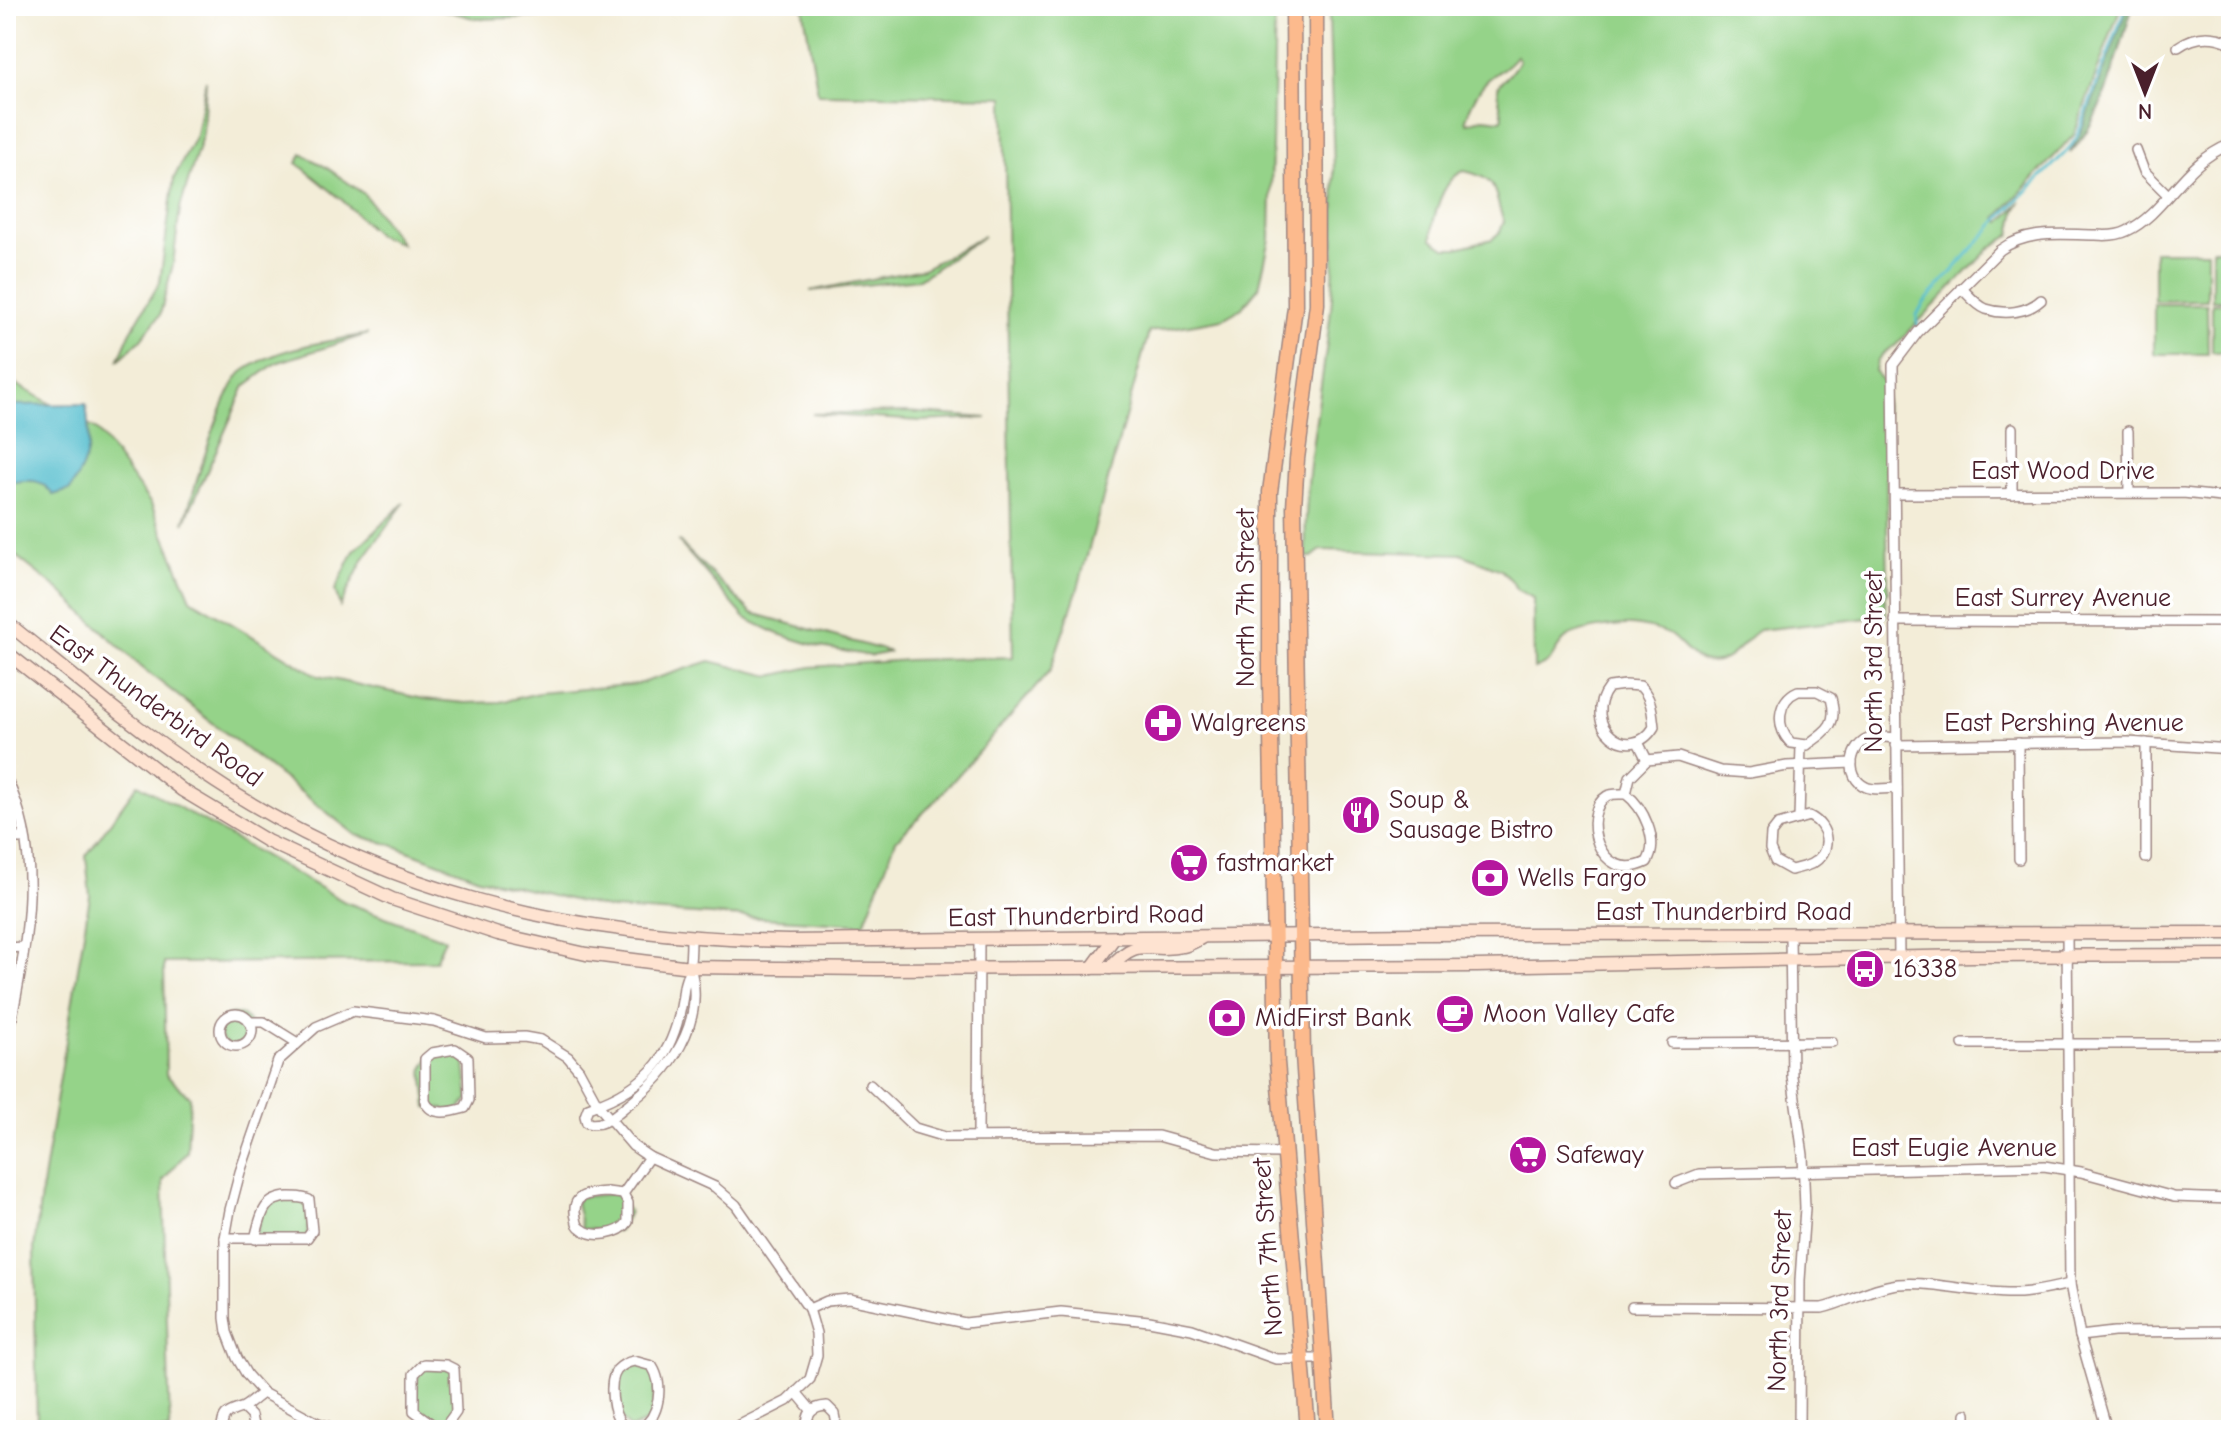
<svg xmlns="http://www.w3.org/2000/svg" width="2237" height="1436" font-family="'Comic Neue',sans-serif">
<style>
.green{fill:#95d389;stroke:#70795a;stroke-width:2;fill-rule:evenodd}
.forest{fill:#78b575;stroke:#616a50;stroke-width:2}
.water{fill:#52bdce;stroke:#4e6e7c;stroke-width:2}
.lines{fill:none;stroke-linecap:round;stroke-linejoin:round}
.stream{stroke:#52bdce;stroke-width:3}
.minor-casing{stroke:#9e8682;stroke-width:12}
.secondary-casing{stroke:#9e8682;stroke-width:15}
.primary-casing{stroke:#9e8682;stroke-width:17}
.minor{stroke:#fff;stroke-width:9}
.secondary{stroke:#fee3d1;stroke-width:12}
.primary{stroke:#fcba8d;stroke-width:14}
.labels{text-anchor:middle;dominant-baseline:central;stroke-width:7;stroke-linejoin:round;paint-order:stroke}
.street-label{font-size:26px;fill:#4a1f2b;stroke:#fff}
.poi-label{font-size:26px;fill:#4a1f2b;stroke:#fff;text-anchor:start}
</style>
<rect width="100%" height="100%" fill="#fff"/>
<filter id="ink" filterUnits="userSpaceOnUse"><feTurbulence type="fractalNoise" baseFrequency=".0125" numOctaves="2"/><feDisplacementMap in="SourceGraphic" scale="16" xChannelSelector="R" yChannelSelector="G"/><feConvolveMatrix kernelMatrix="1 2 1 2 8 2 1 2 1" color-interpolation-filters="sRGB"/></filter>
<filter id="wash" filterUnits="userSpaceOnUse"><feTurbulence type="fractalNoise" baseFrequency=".006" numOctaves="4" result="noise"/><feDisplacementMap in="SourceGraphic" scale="32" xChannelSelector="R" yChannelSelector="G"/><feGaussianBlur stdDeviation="1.8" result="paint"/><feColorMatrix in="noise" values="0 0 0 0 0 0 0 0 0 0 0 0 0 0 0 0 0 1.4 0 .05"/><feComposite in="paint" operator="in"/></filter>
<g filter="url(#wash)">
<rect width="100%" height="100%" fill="#f3edd8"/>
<g class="green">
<path d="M428,6L544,11L579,6H621L538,17L477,19Z"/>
<path d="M803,6H1275L1270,239L1259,287L1242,308L1223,319L1149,332L1078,588L1050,671L936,800L896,840L864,924L611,909L479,878L392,845L356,835L140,666L60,591L6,548V382H12L97,430L151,504L191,599L318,676L424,699L465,703L500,702L539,693L638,684L710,661L771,676L811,667L908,660L1013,657L1004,97L818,94Z"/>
<path d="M1329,6H2121L2074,135L1997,218L2001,222L2021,202L2016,210L2011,235L1991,247L1895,346C1883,352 1877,357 1875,371L1884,383L1885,392L1888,592L1885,597L1886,616L1759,630C1747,637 1739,651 1727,658C1698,674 1686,646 1670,635C1664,631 1635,624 1628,625C1613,625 1573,630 1563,641C1549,656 1559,659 1534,669L1533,598L1516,589L1512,581L1501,570L1461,554L1321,550L1312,557H1306C1302,469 1325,384 1332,297C1339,201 1330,103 1329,6ZM1516,56L1519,60C1502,93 1491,70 1503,117L1501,120L1484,118L1468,123L1466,120C1469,107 1479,87 1490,78C1500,70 1508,67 1516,56ZM1464,171C1503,179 1492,195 1504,221L1500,232L1492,239L1457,248H1445L1432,239C1432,218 1442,179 1464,171Z"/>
<path d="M206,80L203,133L180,208L173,264L160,315L140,340L118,361L130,333L160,282L174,178L196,135Z"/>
<path d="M302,154L326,167L364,194L401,244L377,235L341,199L297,163Z"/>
<path d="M984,236L919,279L810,291L923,269Z"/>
<rect x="2212" y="249" width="19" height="51"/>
<path d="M2154,251H2207V300L2154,301Z"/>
<rect x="2212" y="303" width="19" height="49"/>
<path d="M2154,304H2207L2208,354H2154Z"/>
<path d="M368,334L276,363L245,386L184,523C193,495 223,383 245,370C281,346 326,342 368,334Z"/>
<path d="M906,412L987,418L921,421L812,414Z"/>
<path d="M404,503L364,558L340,606L335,590L354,551Z"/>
<path d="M678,541L752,613L890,652L871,656L820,647L778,634L745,618Z"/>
<path d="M138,784L345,902L445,939L435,961L164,963L166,1075L190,1097L187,1152L163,1180L170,1430H37L34,1248L43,1180L90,896L86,856Z"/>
<circle cx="235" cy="1030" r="16"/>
<path d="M432,1053H464L469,1100L457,1111L427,1107L423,1069Z"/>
<path d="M617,1193L629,1212L619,1231L582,1229L576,1203L579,1197Z"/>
<path d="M284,1197L311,1203L307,1238L255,1239L263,1207Z"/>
<path d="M634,1361L657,1374L651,1420L630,1429L614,1409L616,1371Z"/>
<path d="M419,1368L454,1369L456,1412L443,1429L414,1411Z"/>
</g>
<path class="forest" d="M2128,6H2133C2118,52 2104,119 2070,153L2081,132Z"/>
<path class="water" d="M86,404C91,442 91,457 70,490L53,495C39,475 25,481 6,483V405Z"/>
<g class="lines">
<path class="stream" d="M1918,328L1917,315L1923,304L1999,219L2068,150L2077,137L2126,6"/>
</g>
</g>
<g filter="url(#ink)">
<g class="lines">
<defs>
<g id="minor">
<path d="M2178,47C2195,35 2212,34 2231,43"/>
<path d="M2136,150L2144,171L2168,195"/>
<path d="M1961,288C1969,295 1976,305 1986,309C2004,315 2027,313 2041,300"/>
<path d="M2012,428V494"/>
<path d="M2128,431L2129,492"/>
<path d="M1895,494L2183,493L2231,498"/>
<path d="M1895,621L2231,622"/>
<path d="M1625,685L1640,686C1652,699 1652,710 1654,727C1630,766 1579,725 1609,687Z"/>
<path d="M1798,691H1817L1831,698C1838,724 1828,730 1807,745L1791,743C1775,727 1777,700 1798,691Z"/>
<path d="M1896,738C1888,737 1878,736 1871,738C1849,744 1844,777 1866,787C1874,791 1888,788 1897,788"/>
<path d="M2018,743L2019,859"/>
<path d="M1896,745L2128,742L2231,749"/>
<path d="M1647,760L1678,757L1720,771L1749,773L1787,766L1852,763"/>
<path d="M6,778C49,865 22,960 6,1050"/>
<path d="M1626,794C1643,807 1660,841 1647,862C1597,886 1580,812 1607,796C1612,793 1620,794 1626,794Z"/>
<path d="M1626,794L1630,777L1647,760L1638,742"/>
<path d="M1809,816C1830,826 1833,853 1811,864C1805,867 1797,868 1791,870L1775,861L1770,849L1771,834L1778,825Z"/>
<path d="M1799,819L1801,745"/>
<path d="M6,838H24"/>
<path d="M2146,858V743"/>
<path d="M2067,934L2070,1284L2080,1336L2107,1430"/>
<path d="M1790,935L1792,1076L1803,1155L1805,1208L1800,1280L1799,1430"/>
<path d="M6,948L24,947"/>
<path d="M1899,958L1893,365L1918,332L2000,250C2029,229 2062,235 2096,235C2107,236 2117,236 2127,231C2167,212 2182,163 2231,144"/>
<path d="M690,967C707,1023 669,1074 626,1106C614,1116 603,1127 587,1123L585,1116L588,1108C650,1087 677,1053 684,987C685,981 688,975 689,969C691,959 691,948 691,938"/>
<circle cx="236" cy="1030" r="16"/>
<path d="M249,1022H264L296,1042"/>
<path d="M1672,1043L1832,1042"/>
<path d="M1963,1044H2231"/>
<path d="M455,1049L468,1058L469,1100L465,1108C451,1112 431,1117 425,1101V1059L432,1053Z"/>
<path d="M870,1085L915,1128L945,1137L1158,1136L1216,1152L1285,1153"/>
<path d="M978,1136L979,939"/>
<path d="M1676,1183L1699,1174L2044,1166L2081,1172L2174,1197L2231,1199"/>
<path d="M607,1192L623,1194L628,1203V1222C620,1234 594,1239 582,1229C577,1226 577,1223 576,1218C570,1194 589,1193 607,1192Z"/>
<path d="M623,1194L649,1157"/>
<path d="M225,1238H307L312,1231L309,1200C302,1197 297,1197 289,1197C262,1198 261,1216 255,1239"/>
<path d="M1632,1307L1822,1308C1848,1302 1871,1287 1898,1284C1938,1281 1976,1294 2015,1293C2034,1293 2052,1288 2070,1284"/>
<path d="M809,1309L827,1301L849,1299L965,1323L1061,1312L1149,1321L1192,1329L1276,1359H1323"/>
<path d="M2080,1336L2114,1332L2231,1331"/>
<path d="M634,1361L652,1366C664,1385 660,1417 640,1429L622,1425C612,1414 608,1382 617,1370C622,1365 628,1362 634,1361Z"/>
<path d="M796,1392L811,1410"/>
<path d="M243,1408L251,1416L254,1430"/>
<path d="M1966,1414V1430"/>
<path d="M222,1430C222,1414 227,1413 241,1408C248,1406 255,1397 263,1393"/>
<path d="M339,1430L318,1423L263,1393L247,1375L237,1358L227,1332L225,1318V1238L230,1210L240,1172L278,1061L316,1027L353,1011L434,1021L486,1038L524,1037L541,1040L568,1057L579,1070L598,1105L633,1146L649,1157L715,1187L736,1205L809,1309L816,1333L817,1355L810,1379L787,1401L730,1430"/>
<path d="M443,1430L456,1412L454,1369L446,1365L424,1364L414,1374V1411L433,1425L443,1429"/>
<path d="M807,1430C806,1414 811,1407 827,1406L835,1414L838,1430"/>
</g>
<g id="secondary">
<path d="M6,622C69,672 131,725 198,770C379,894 573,938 789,941L1414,934L2231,933"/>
<path d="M6,652L182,790L267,841L392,899L498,934L586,954L690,967L877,969L1477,966L1973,956L2231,955"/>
<path d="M1092,968L1114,938"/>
<path d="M1110,968C1138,934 1148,954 1183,946C1189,945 1195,941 1201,938"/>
</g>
<g id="primary">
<path d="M1293,6L1295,307L1270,492V679L1277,1062L1308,1430"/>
<path d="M1316,6L1317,304L1297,459L1294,507L1303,1055L1328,1430"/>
</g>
</defs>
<use href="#minor" class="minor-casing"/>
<use href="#secondary" class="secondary-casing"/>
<use href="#primary" class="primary-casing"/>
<use href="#minor" class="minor"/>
<use href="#secondary" class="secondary"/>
<use href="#primary" class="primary"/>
</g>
</g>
<defs>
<symbol id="pharmacy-disc" viewBox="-11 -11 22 22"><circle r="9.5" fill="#b5179e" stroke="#fff"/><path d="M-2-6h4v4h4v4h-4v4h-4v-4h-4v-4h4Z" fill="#fff"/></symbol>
<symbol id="restaurant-disc" viewBox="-11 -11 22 22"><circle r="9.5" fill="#b5179e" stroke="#fff"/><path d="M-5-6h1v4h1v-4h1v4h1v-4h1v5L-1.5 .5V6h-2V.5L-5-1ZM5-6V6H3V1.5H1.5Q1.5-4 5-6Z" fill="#fff"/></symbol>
<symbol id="supermarket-disc" viewBox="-11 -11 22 22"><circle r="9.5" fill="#b5179e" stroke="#fff"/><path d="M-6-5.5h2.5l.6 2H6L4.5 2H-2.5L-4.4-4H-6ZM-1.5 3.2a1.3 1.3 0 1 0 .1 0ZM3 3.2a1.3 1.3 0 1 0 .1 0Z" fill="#fff"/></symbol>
<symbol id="bank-disc" viewBox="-11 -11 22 22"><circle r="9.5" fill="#b5179e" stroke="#fff"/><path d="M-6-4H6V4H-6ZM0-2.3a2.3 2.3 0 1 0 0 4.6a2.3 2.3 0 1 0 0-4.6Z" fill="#fff"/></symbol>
<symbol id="bus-disc" viewBox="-11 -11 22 22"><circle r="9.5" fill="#b5179e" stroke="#fff"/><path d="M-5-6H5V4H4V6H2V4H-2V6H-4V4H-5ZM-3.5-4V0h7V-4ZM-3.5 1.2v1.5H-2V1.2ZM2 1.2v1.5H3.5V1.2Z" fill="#fff"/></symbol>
<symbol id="cafe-disc" viewBox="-11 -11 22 22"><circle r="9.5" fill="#b5179e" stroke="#fff"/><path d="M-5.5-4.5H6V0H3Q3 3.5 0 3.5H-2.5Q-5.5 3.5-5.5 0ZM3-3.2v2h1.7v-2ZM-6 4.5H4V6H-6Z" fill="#fff"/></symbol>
</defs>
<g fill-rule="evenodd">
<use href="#pharmacy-disc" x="1141" y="701" width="44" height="44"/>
<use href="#restaurant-disc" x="1339" y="793" width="44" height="44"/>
<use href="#supermarket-disc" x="1167" y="841" width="44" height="44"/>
<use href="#bank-disc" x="1468" y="856" width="44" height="44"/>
<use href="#bus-disc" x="1843" y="947" width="44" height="44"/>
<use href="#cafe-disc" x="1433" y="992" width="44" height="44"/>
<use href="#bank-disc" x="1205" y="996" width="44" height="44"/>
<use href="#supermarket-disc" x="1506" y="1133" width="44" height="44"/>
</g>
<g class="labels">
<g class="street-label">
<text x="2063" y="471">East Wood Drive</text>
<text transform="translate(1246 598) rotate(-90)">North 7th Street</text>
<text x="2063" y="598">East Surrey Avenue</text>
<text transform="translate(1874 662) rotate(-90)">North 3rd Street</text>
<text transform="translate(156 706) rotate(36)">East Thunderbird Road</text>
<text x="2064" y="723">East Pershing Avenue</text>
<text x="1724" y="912">East Thunderbird Road</text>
<text transform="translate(1076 916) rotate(-1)">East Thunderbird Road</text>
<text x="1954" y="1148">East Eugie Avenue</text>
<text transform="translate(1268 1247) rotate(-94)">North 7th Street</text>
<text transform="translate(1780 1301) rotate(-88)">North 3rd Street</text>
</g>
<g class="poi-label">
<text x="1191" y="723">Walgreens</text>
<text x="1389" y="800">Soup &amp;<tspan x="1389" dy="30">Sausage Bistro</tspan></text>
<text x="1217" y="863">fastmarket</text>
<text x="1518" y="878">Wells Fargo</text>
<text x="1893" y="969">16338</text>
<text x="1483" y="1014">Moon Valley Cafe</text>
<text x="1255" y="1018">MidFirst Bank</text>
<text x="1556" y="1155">Safeway</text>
</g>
</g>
<rect width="2237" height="1436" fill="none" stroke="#fff" stroke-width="32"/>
<g transform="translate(2145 92) rotate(180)" stroke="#ffffff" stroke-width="6" paint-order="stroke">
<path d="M0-6L14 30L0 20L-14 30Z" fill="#4a1f2b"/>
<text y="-12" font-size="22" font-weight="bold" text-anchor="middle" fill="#4a1f2b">N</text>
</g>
</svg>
